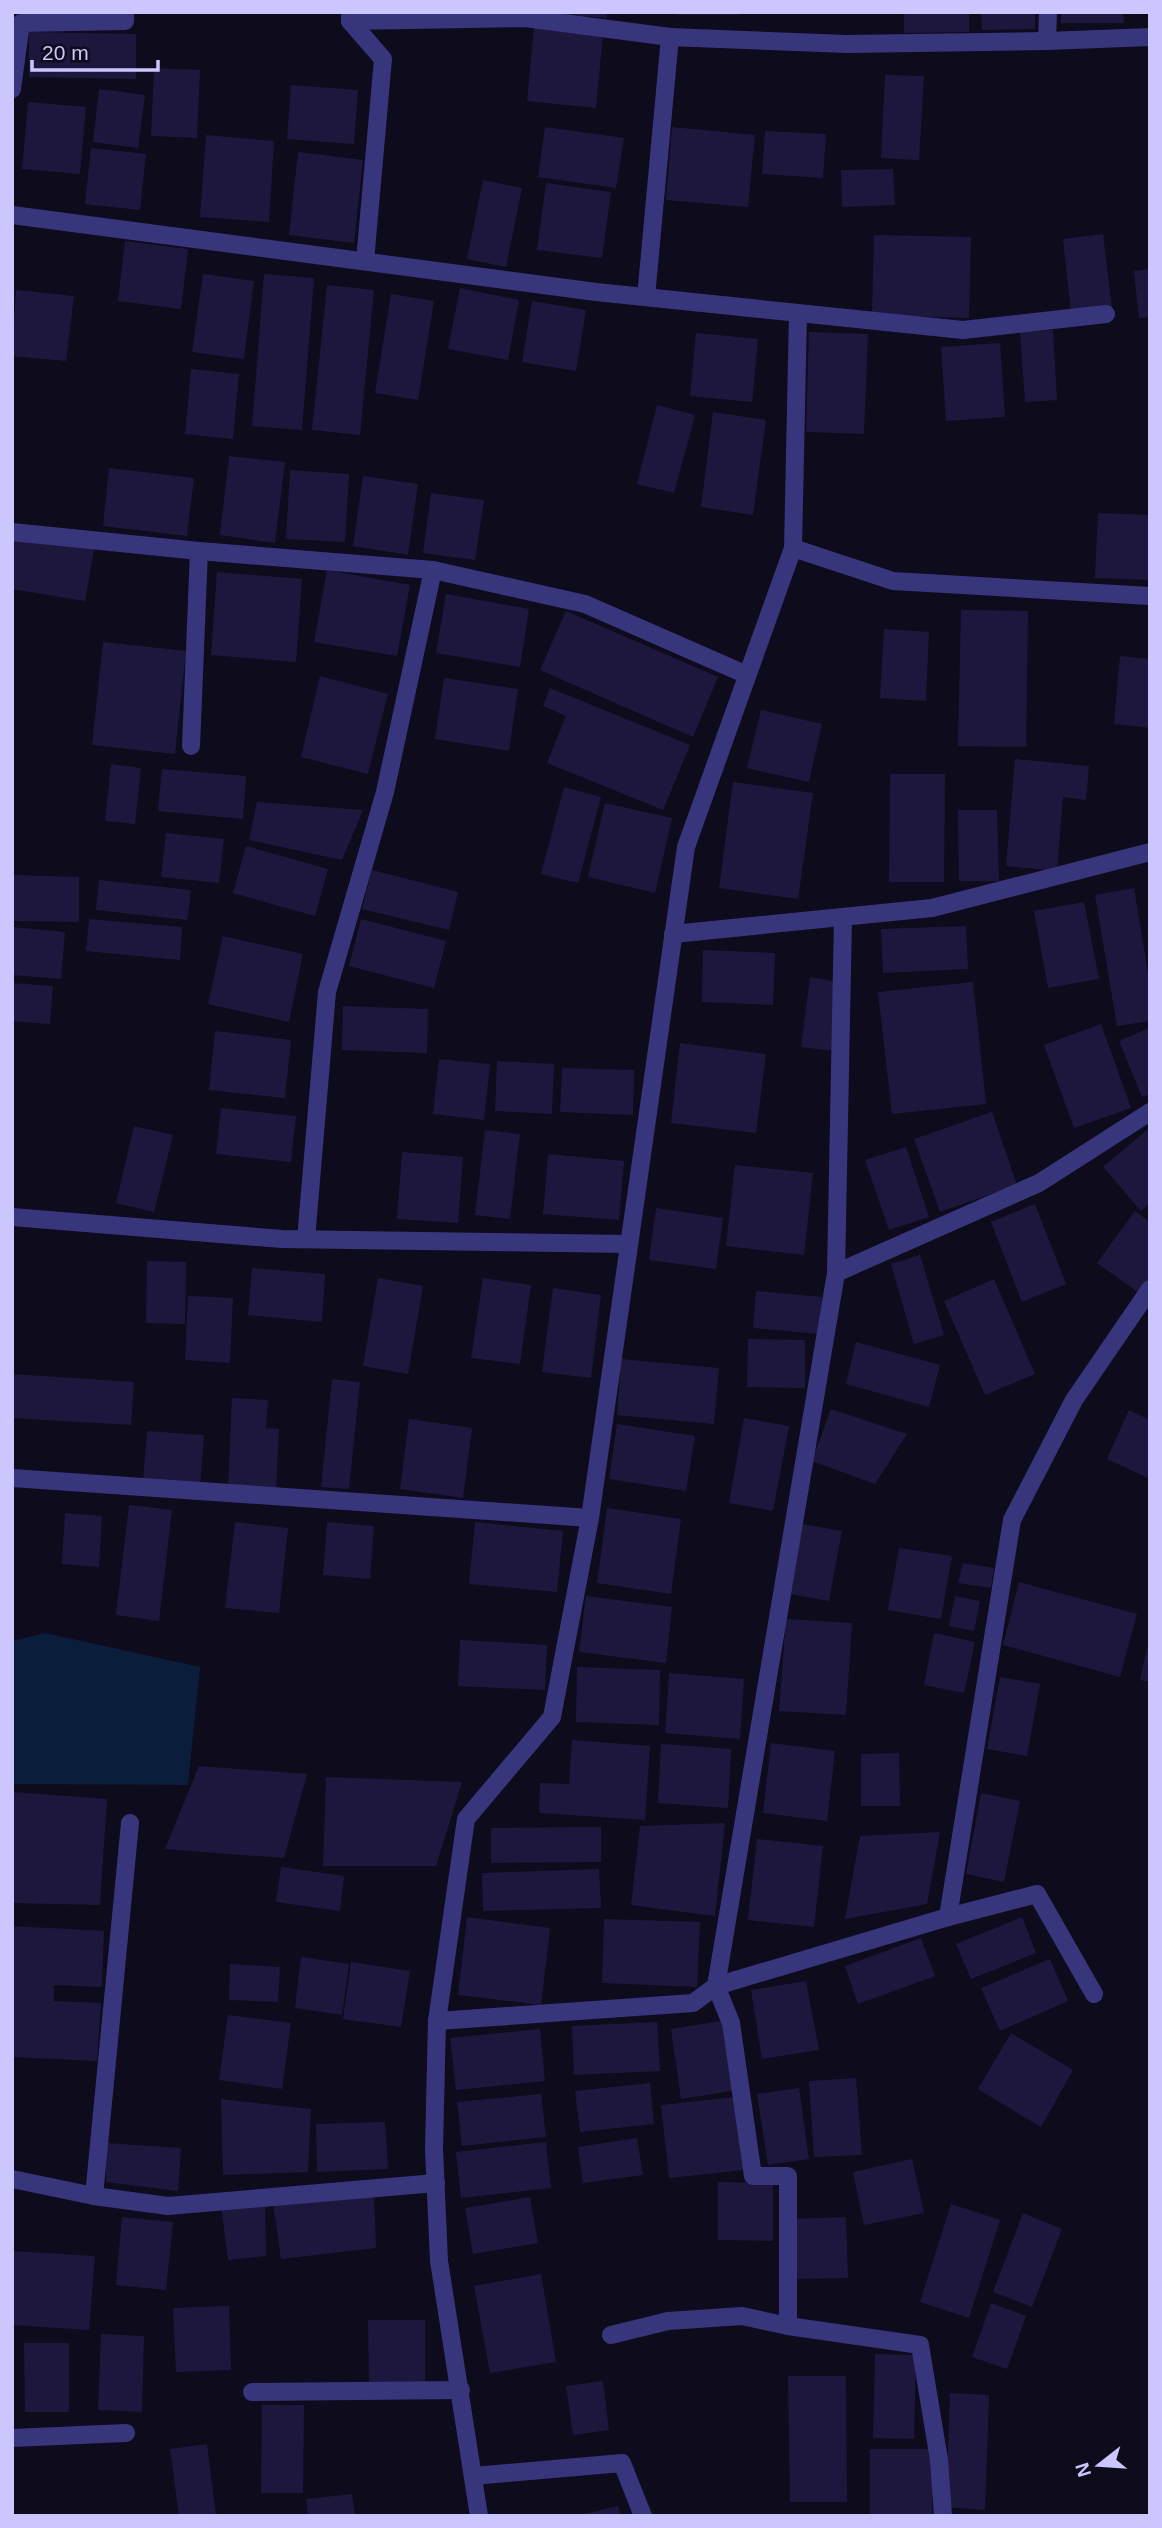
<svg xmlns="http://www.w3.org/2000/svg" width="1162" height="2528" font-family="Arial,sans-serif">
<style>
.water{fill:#0a1e3c}
.building{fill:#1e173d}
.lines{fill:none;stroke-linecap:round;stroke-linejoin:round}
.minor{stroke:#37367c;stroke-width:18}
</style>
<rect width="100%" height="100%" fill="#0e0b1c"/>
<path class="water" d="M45,1633L200,1667L188,1785L12,1784V1641Z"/>
<g class="building">
<path d="M557,12H607V18L557,14Z"/>
<rect x="677" y="12" width="62" height="3"/>
<path d="M904,12H969V32L904,33Z"/>
<path d="M981,12H1035V29L982,30Z"/>
<path d="M1061,12H1123L1124,23H1061Z"/>
<path d="M534,28L603,34L596,108L527,101Z"/>
<path d="M29,32L136,34V79L29,77Z"/>
<path d="M154,68L200,70L197,138L151,136Z"/>
<path d="M885,75L924,76L919,160L881,158Z"/>
<path d="M291,85L358,90L354,144L287,139Z"/>
<path d="M99,89L145,95L138,148L93,142Z"/>
<path d="M28,102L86,107L80,174L22,169Z"/>
<path d="M545,127L624,138L616,188L538,177Z"/>
<path d="M672,127L755,135L748,207L666,200Z"/>
<path d="M765,131L826,134L823,178L762,174Z"/>
<path d="M206,135L274,141L269,222L200,217Z"/>
<path d="M91,148L146,154L140,210L85,204Z"/>
<path d="M298,152L363,160L354,243L289,235Z"/>
<path d="M893,169L895,205L842,207L841,170Z"/>
<path d="M483,180L522,188L506,267L467,259Z"/>
<path d="M546,183L611,192L602,258L537,250Z"/>
<path d="M1103,234L1112,309L1071,313L1063,239Z"/>
<path d="M874,235L971,237L969,318L872,315Z"/>
<path d="M125,241L188,249L181,309L118,301Z"/>
<path d="M1150,269V317L1139,318L1134,271Z"/>
<path d="M203,274L254,281L244,359L192,352Z"/>
<path d="M264,274L314,278L302,430L252,426Z"/>
<path d="M327,285L374,290L360,435L312,430Z"/>
<path d="M460,288L519,300L508,360L448,349Z"/>
<path d="M16,290L74,296L66,361L12,356Z"/>
<path d="M391,294L434,301L418,400L375,393Z"/>
<path d="M532,301L586,310L576,371L522,362Z"/>
<path d="M1053,330L1057,400L1025,402L1020,332Z"/>
<path d="M809,332L868,334L864,434L806,432Z"/>
<path d="M696,333L758,339L752,402L690,396Z"/>
<path d="M1000,343L1005,417L946,421L941,347Z"/>
<path d="M191,369L239,374L233,439L185,434Z"/>
<path d="M657,405L695,415L674,493L637,484Z"/>
<path d="M713,412L766,420L753,515L701,507Z"/>
<path d="M229,456L285,462L275,543L220,535Z"/>
<path d="M109,468L194,478L187,536L103,526Z"/>
<path d="M290,470L349,474L345,542L286,539Z"/>
<path d="M363,476L418,484L408,555L353,546Z"/>
<path d="M431,493L484,500L475,560L423,553Z"/>
<path d="M1098,513L1150,515V580L1095,578Z"/>
<path d="M12,531L95,544L85,601L12,589Z"/>
<path d="M327,570L410,585L397,656L314,642Z"/>
<path d="M217,572L302,579L296,662L211,655Z"/>
<path d="M446,594L529,609L520,667L436,653Z"/>
<path d="M961,610L1028,611L1026,747L958,746Z"/>
<path d="M566,611L718,677L693,737L540,670Z"/>
<path d="M884,629L929,632L926,701L880,698Z"/>
<path d="M103,642L186,651L175,754L92,745Z"/>
<path d="M1120,656L1150,659V728L1114,724Z"/>
<path d="M320,676L388,694L368,774L301,757Z"/>
<path d="M444,678L518,689L509,751L435,739Z"/>
<path d="M550,688L690,745L663,810L547,763L566,716L543,706Z"/>
<path d="M761,710L822,724L809,782L747,768Z"/>
<path d="M1015,759L1089,766L1086,800L1063,797L1057,871L1006,866Z"/>
<path d="M111,764L141,768L135,824L105,821Z"/>
<path d="M162,769L246,776L243,819L158,811Z"/>
<path d="M890,774H945L944,882H889Z"/>
<path d="M733,782L813,793L798,899L719,888Z"/>
<path d="M564,787L601,797L578,883L541,874Z"/>
<path d="M257,802L363,810L342,860L249,840Z"/>
<path d="M605,803L672,818L655,893L588,877Z"/>
<path d="M958,810H997L999,881H959Z"/>
<path d="M166,833L224,839L219,883L161,877Z"/>
<path d="M246,846L328,869L315,916L233,893Z"/>
<path d="M372,870L458,892L449,930L362,909Z"/>
<path d="M12,875L79,877V922L12,921Z"/>
<path d="M99,880L191,890L187,920L96,910Z"/>
<path d="M1134,888L1150,985V1021L1117,1026L1095,895Z"/>
<path d="M1084,902L1099,979L1048,988L1034,911Z"/>
<path d="M89,919L182,927L180,960L86,951Z"/>
<path d="M361,919L446,941L434,988L349,966Z"/>
<path d="M966,926L968,969L883,973L881,929Z"/>
<path d="M12,927L65,932L61,979L12,975Z"/>
<path d="M223,936L303,954L289,1022L208,1004Z"/>
<path d="M703,950L775,953L773,1005L702,1002Z"/>
<path d="M810,977L837,982L835,1051L801,1047Z"/>
<path d="M973,982L986,1104L892,1114L878,992Z"/>
<path d="M12,983L53,986L50,1024L12,1021Z"/>
<path d="M343,1006L428,1009L427,1053L342,1050Z"/>
<path d="M1101,1024L1131,1108L1074,1128L1044,1045Z"/>
<path d="M1150,1028V1094L1142,1097L1119,1041Z"/>
<path d="M215,1031L291,1040L285,1098L209,1090Z"/>
<path d="M680,1043L766,1054L756,1133L671,1123Z"/>
<path d="M439,1059L490,1064L484,1120L433,1114Z"/>
<path d="M497,1061L554,1064L552,1114L495,1111Z"/>
<path d="M562,1068L634,1070L633,1115L560,1112Z"/>
<path d="M221,1108L296,1116L291,1162L216,1154Z"/>
<path d="M992,1112L1017,1185L940,1212L914,1139Z"/>
<path d="M134,1126L173,1135L154,1212L116,1203Z"/>
<path d="M1148,1129L1150,1203L1141,1211L1103,1167Z"/>
<path d="M485,1130L520,1134L510,1219L475,1215Z"/>
<path d="M906,1147L929,1217L889,1230L865,1160Z"/>
<path d="M402,1152L463,1157L458,1223L397,1219Z"/>
<path d="M548,1154L624,1161L619,1220L543,1214Z"/>
<path d="M735,1165L813,1173L804,1255L726,1246Z"/>
<path d="M1035,1204L1066,1284L1022,1302L991,1222Z"/>
<path d="M656,1208L723,1218L716,1269L649,1260Z"/>
<path d="M1135,1211L1150,1222V1278L1139,1293L1097,1263Z"/>
<path d="M920,1255L944,1335L914,1344L891,1264Z"/>
<path d="M147,1261L186,1262L185,1324L146,1323Z"/>
<path d="M252,1268L325,1274L322,1322L248,1315Z"/>
<path d="M378,1278L423,1286L408,1374L363,1366Z"/>
<path d="M483,1278L531,1285L520,1364L471,1358Z"/>
<path d="M994,1279L1035,1374L985,1395L944,1301Z"/>
<path d="M553,1288L601,1295L591,1378L542,1372Z"/>
<path d="M756,1291L822,1297L819,1334L753,1328Z"/>
<path d="M188,1296L233,1298L230,1363L185,1360Z"/>
<path d="M748,1339L805,1340V1388L747,1387Z"/>
<path d="M856,1342L940,1365L929,1407L846,1384Z"/>
<path d="M621,1359L719,1368L714,1424L617,1415Z"/>
<path d="M12,1374L134,1382L131,1425L12,1418Z"/>
<path d="M332,1379L360,1382L349,1489L321,1487Z"/>
<path d="M232,1398L268,1400L266,1428L279,1429L276,1492L228,1490Z"/>
<path d="M831,1409L907,1434L875,1484L812,1461Z"/>
<path d="M1129,1410L1150,1420V1479L1107,1459Z"/>
<path d="M744,1418L789,1426L773,1511L729,1503Z"/>
<path d="M409,1419L472,1428L463,1498L400,1489Z"/>
<path d="M617,1424L695,1436L686,1491L609,1479Z"/>
<path d="M147,1431L204,1435L200,1487L143,1482Z"/>
<path d="M129,1505L172,1510L159,1621L116,1615Z"/>
<path d="M607,1508L681,1519L671,1594L597,1583Z"/>
<path d="M65,1513L102,1516L99,1567L62,1564Z"/>
<path d="M235,1522L288,1528L279,1613L225,1608Z"/>
<path d="M327,1522L374,1526L370,1579L323,1575Z"/>
<path d="M475,1522L563,1531L557,1592L469,1584Z"/>
<path d="M802,1524L842,1531L829,1601L790,1594Z"/>
<path d="M899,1548L952,1556L941,1619L888,1610Z"/>
<path d="M963,1563L994,1568L991,1588L958,1583Z"/>
<path d="M1019,1582L1137,1614L1120,1677L1003,1645Z"/>
<path d="M586,1596L672,1607L666,1663L579,1652Z"/>
<path d="M955,1596L980,1601L974,1631L949,1626Z"/>
<path d="M786,1619L852,1623L846,1715L779,1711Z"/>
<path d="M934,1633L975,1642L964,1693L924,1685Z"/>
<path d="M460,1640L547,1645L545,1690L458,1686Z"/>
<path d="M1149,1640L1150,1641V1682L1140,1680Z"/>
<path d="M577,1667L660,1670L659,1725L576,1722Z"/>
<path d="M669,1673L744,1679L740,1739L665,1733Z"/>
<path d="M1000,1677L1040,1684L1027,1756L987,1749Z"/>
<path d="M572,1740L650,1746L645,1820L539,1813L540,1783L569,1784Z"/>
<path d="M771,1743L835,1751L827,1821L763,1813Z"/>
<path d="M661,1744L731,1749L728,1808L658,1803Z"/>
<path d="M899,1753L900,1806H861V1754Z"/>
<path d="M199,1766L307,1774L284,1858L165,1849Z"/>
<path d="M326,1777L462,1782L436,1866H323Z"/>
<path d="M12,1792L107,1799L100,1905L12,1903Z"/>
<path d="M981,1793L1020,1801L1004,1882L966,1874Z"/>
<path d="M725,1823L715,1916L631,1905L640,1826Z"/>
<path d="M601,1827V1862L491,1863V1828Z"/>
<path d="M940,1832L927,1904L845,1919L860,1836Z"/>
<path d="M757,1839L823,1846L814,1927L748,1920Z"/>
<path d="M281,1867L344,1876L340,1911L276,1902Z"/>
<path d="M599,1869L601,1908L483,1911L482,1873Z"/>
<path d="M467,1917L550,1928L541,2005L458,1995Z"/>
<path d="M1022,1917L1036,1953L971,1979L956,1944Z"/>
<path d="M604,1919L700,1922L697,1987L602,1983Z"/>
<path d="M12,1926L104,1931L102,1987L54,1985V2001L101,2003L97,2061L12,2057Z"/>
<path d="M921,1938L935,1976L858,2004L845,1966Z"/>
<path d="M301,1957L349,1964L342,2015L295,2008Z"/>
<path d="M1050,1959L1068,2001L1000,2031L981,1988Z"/>
<path d="M351,1962L410,1971L401,2027L343,2019Z"/>
<path d="M230,1964L280,1967L278,2002L229,2000Z"/>
<path d="M806,1981L819,2050L762,2059L751,1990Z"/>
<path d="M228,2015L291,2023L282,2089L219,2080Z"/>
<path d="M722,2021L732,2091L681,2099L671,2029Z"/>
<path d="M657,2022L660,2071L574,2075L572,2026Z"/>
<path d="M540,2029L545,2081L456,2090L450,2038Z"/>
<path d="M1011,2033L1073,2070L1041,2127L978,2089Z"/>
<path d="M856,2078L862,2155L814,2157L809,2081Z"/>
<path d="M650,2083L654,2124L580,2132L575,2091Z"/>
<path d="M799,2088L809,2159L768,2165L757,2094Z"/>
<path d="M541,2094L546,2137L462,2146L457,2102Z"/>
<path d="M736,2097L744,2170L669,2178L661,2105Z"/>
<path d="M221,2099L311,2109L308,2172L223,2175Z"/>
<path d="M385,2122L388,2169L317,2172L316,2124Z"/>
<path d="M637,2138L643,2175L583,2183L578,2147Z"/>
<path d="M546,2142L551,2188L461,2198L456,2152Z"/>
<path d="M106,2143L181,2148L178,2191L106,2182Z"/>
<path d="M912,2159L924,2213L864,2225L853,2172Z"/>
<path d="M718,2182L773,2183V2241L718,2240Z"/>
<path d="M374,2197L376,2248L281,2259L273,2203Z"/>
<path d="M530,2197L538,2243L473,2254L465,2208Z"/>
<path d="M265,2202L266,2256L228,2260L221,2205Z"/>
<path d="M951,2204L1000,2220L969,2318L920,2302Z"/>
<path d="M1023,2213L1062,2229L1032,2307L993,2292Z"/>
<path d="M122,2217L173,2222L166,2290L116,2285Z"/>
<path d="M846,2217L848,2278L794,2279L792,2219Z"/>
<path d="M12,2251L95,2256L89,2330L12,2325Z"/>
<path d="M541,2274L556,2362L490,2373L474,2286Z"/>
<path d="M991,2303L1026,2316L1007,2369L972,2357Z"/>
<path d="M229,2306L231,2370L176,2372L173,2308Z"/>
<path d="M368,2320H425V2382H369Z"/>
<path d="M101,2334L144,2336L142,2412L98,2410Z"/>
<path d="M24,2343H69V2412H25Z"/>
<path d="M875,2354L916,2355L914,2439L873,2438Z"/>
<path d="M788,2376H846L847,2502H790Z"/>
<path d="M603,2381L609,2430L573,2435L566,2386Z"/>
<path d="M950,2393L989,2395L985,2510L946,2507Z"/>
<path d="M262,2405H304L303,2493H261Z"/>
<path d="M207,2444L216,2516H179L170,2449Z"/>
<rect x="870" y="2449" width="62" height="66"/>
<path d="M352,2494L355,2516H308L306,2499Z"/>
<path d="M618,2506L621,2516H580V2515Z"/>
</g>
<g class="lines">
<g class="minor">
<path d="M1048,12L1047,41L1150,37"/>
<path d="M350,16V21L383,59L365,261"/>
<path d="M350,21L525,18L670,37"/>
<path d="M12,89L21,23L125,21V12"/>
<path d="M12,215L596,292L963,330L1106,314"/>
<path d="M646,297L670,37L847,44L1047,41"/>
<path d="M12,532L199,551L433,570L585,604L747,675"/>
<path d="M793,548L893,581L1150,596"/>
<path d="M191,746L199,551"/>
<path d="M673,934L932,908L1150,852"/>
<path d="M12,1217L282,1239L628,1244"/>
<path d="M306,1239L327,992L385,792L433,570"/>
<path d="M836,1273L843,917"/>
<path d="M12,1478L590,1518"/>
<path d="M948,1917L1037,1894L1094,1994"/>
<path d="M437,2021L693,2003L716,1986L948,1917L1012,1520L1074,1400L1150,1289"/>
<path d="M12,2179L94,2196L168,2206L436,2183"/>
<path d="M94,2196L130,1823"/>
<path d="M611,2335L668,2321L742,2316L788,2326"/>
<path d="M252,2392L461,2390"/>
<path d="M12,2438L126,2433"/>
<path d="M473,2476L622,2463L643,2516"/>
<path d="M479,2516L439,2261L434,2149L437,2021L466,1819L552,1717L590,1518L686,847L793,548L798,313"/>
<path d="M943,2516L939,2460L920,2345L788,2326V2176H753L731,2023L716,1986L836,1273L1039,1183L1150,1112"/>
</g>
</g>
<rect width="1162" height="2528" fill="none" stroke="#ccc6ff" stroke-width="28"/>
<g transform="translate(1099 2465) rotate(253)" stroke="#0e0b1c" stroke-width="5" paint-order="stroke">
<path d="M0-5L12 26L0 18L-12 26Z" fill="#ccc6ff"/>
<text y="-10" font-size="19" font-weight="bold" text-anchor="middle" fill="#ccc6ff">N</text>
</g>
<path d="M32 60v10h126v-10" fill="none" stroke="#ccc6ff" stroke-width="3.5"/>
<text x="42" y="60" font-size="21" fill="#ccc6ff" stroke="#0e0b1c" stroke-width="5" paint-order="stroke">20 m</text>
</svg>
